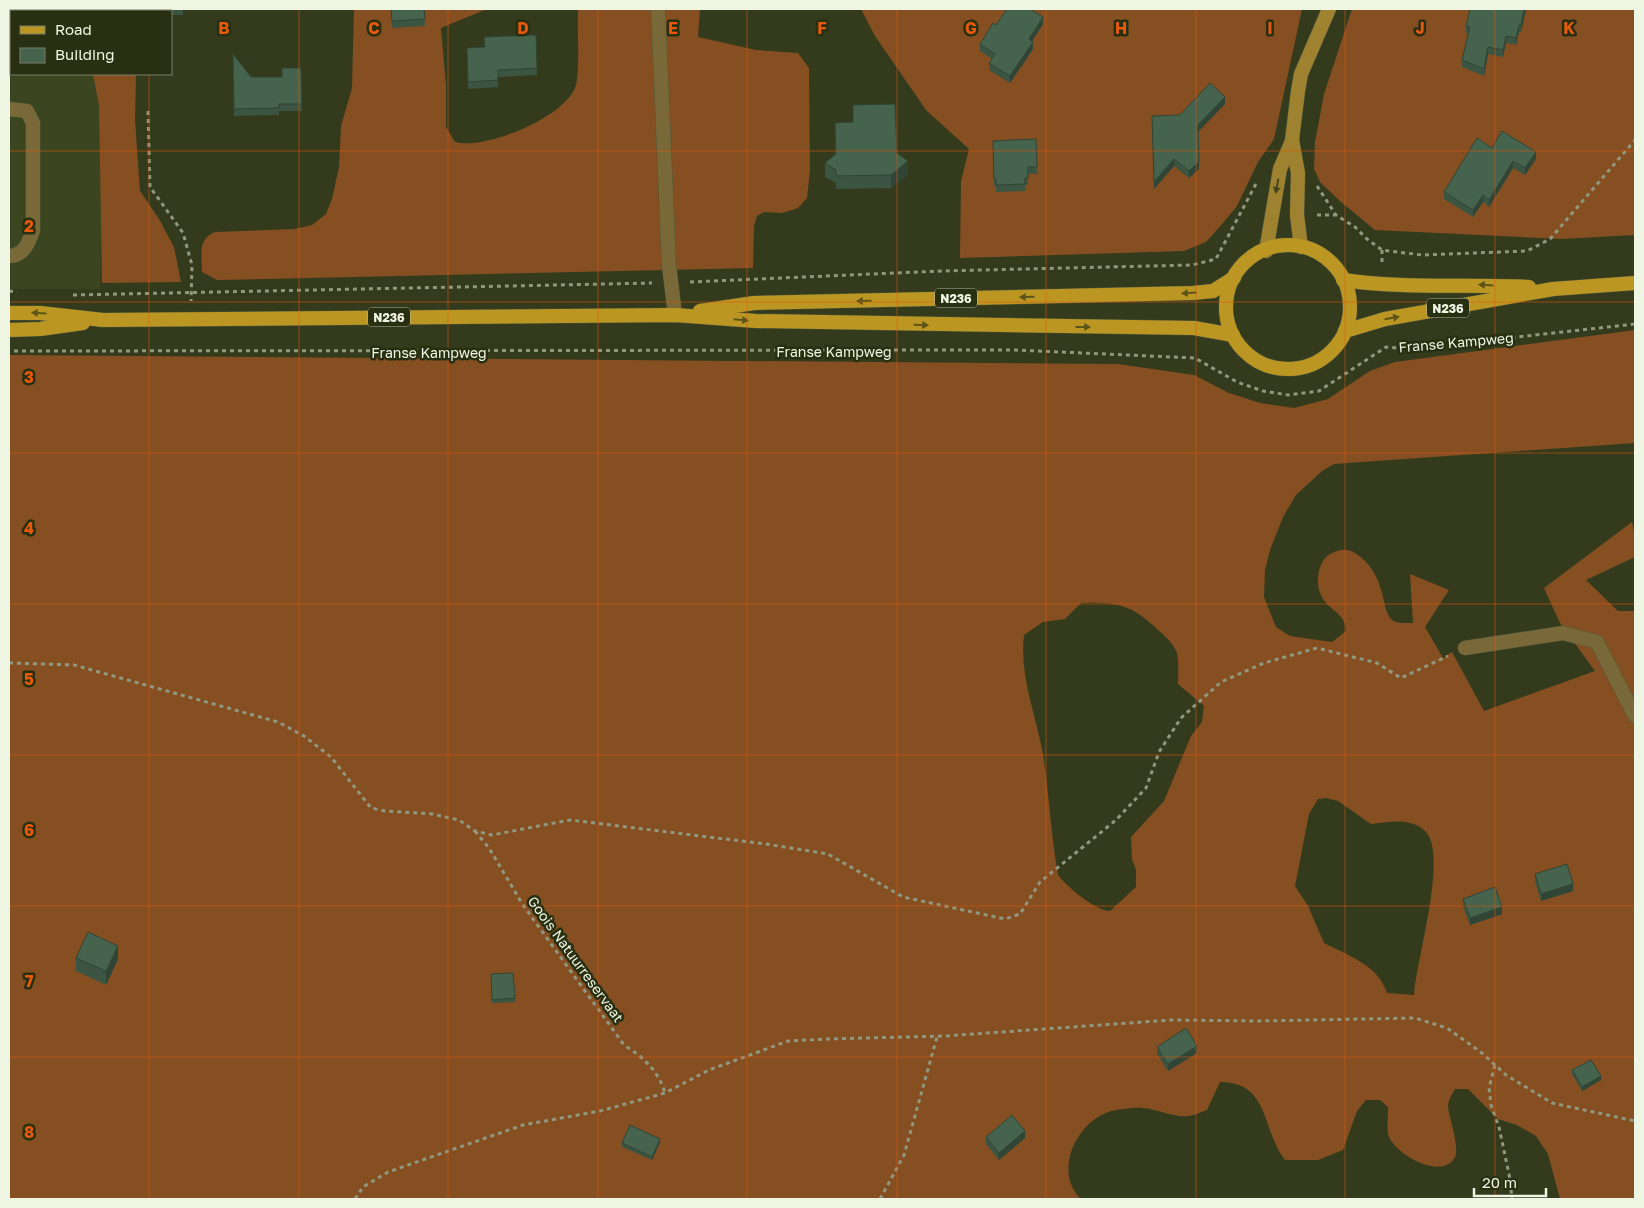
<svg xmlns="http://www.w3.org/2000/svg" width="1644" height="1208" font-family="'Golos Text',sans-serif">
<style>
.built{fill:#3b451f}
.forest{fill:#854f22;fill-rule:evenodd}
.lines{fill:none;stroke-linecap:round;stroke-linejoin:round}
.service-casing{stroke:#51593c;stroke-width:15}
.secondary-casing{stroke:#51593c;stroke-width:15}
.primary-casing{stroke:#51593c;stroke-width:15}
.path{stroke:#919880;stroke-width:3;stroke-dasharray:4 4;stroke-linecap:butt}
.service{stroke:#796838;stroke-width:14}
.secondary{stroke:#9e8230;stroke-width:14}
.primary{stroke:#bb9622;stroke-width:14}
.wall{fill:#3b5542}
.shaded-wall{fill:#304536}
.building{fill:#45634d;stroke:#304536}
.oneway{fill:#46441a}
.oneway2{fill:#5c5418}
.grid{fill:none;stroke:#e8590c;stroke-width:1;stroke-opacity:0.55}
.labels{text-anchor:middle;dominant-baseline:central;stroke-width:5;stroke-linejoin:round;paint-order:stroke}
.shield{fill:#293012;stroke:#b4baa4;stroke-width:1}
.shield-label{font-size:12px;font-weight:bold;fill:#eff5e3}
.street-label{font-size:14px;fill:#eff5e3;stroke:#293012}
.grid-label{font-size:16px;text-anchor:middle;font-weight:bold;fill:#e8590c;stroke:#293012;stroke-width:5;stroke-linejoin:round;paint-order:stroke}
</style>
<rect width="100%" height="100%" fill="#333b1c"/>
<path class="built" d="M9,9L105,11H11V74H104L100,289H9Z"/>
<g class="forest">
<path d="M354,9H487L441,28L446,86V127L455,142C485,150 567,117 576,85C580,68 577,28 578,9H700L698,37L756,50L798,53L809,68L810,170L807,198L798,208L782,213L764,212L757,216L754,226L753,268L217,280L202,272C202,256 197,239 215,232L294,229L312,225L326,214L332,199L339,167L341,126L352,88Z"/>
<path d="M861,9H1302L1274,139L1258,162L1237,206L1223,223L1206,242L1184,251L960,258L961,181L969,149L926,110L875,36Z"/>
<path d="M1352,9H1635V235L1561,239L1375,230L1341,202L1320,182L1314,169L1315,142L1324,94Z"/>
<path d="M93,74H136L135,120L140,191L159,219L174,247L181,282L102,283L99,105Z"/>
<path d="M1635,330V443L1334,464L1322,471L1296,495L1283,517L1270,550L1265,570L1264,597L1276,627L1290,636L1332,642L1346,631C1346,607 1316,611 1318,577C1319,568 1322,559 1330,554C1339,549 1347,548 1355,553C1371,563 1379,579 1383,597C1385,605 1386,613 1391,619C1396,624 1406,623 1413,623L1410,574L1449,590L1425,627L1443,658L1452,652L1484,711L1595,671L1560,623L1544,588L1632,522L1635,536V557L1586,580L1618,611H1635V1199H1560L1548,1154L1536,1136L1517,1125L1498,1119L1468,1089H1455C1452,1094 1448,1101 1448,1106C1449,1119 1461,1149 1454,1159C1439,1180 1393,1153 1388,1134C1387,1126 1388,1115 1388,1107L1380,1100H1366L1357,1111L1343,1150L1318,1160H1285C1261,1129 1270,1082 1220,1082L1207,1110C1201,1112 1195,1115 1189,1116C1175,1118 1157,1109 1143,1108C1135,1107 1124,1109 1116,1110C1079,1116 1051,1171 1081,1199H9V355L1118,364L1194,375L1229,393L1260,403L1294,408L1328,399L1370,371L1395,362ZM1081,603C1117,602 1131,604 1158,630C1166,637 1173,643 1177,653C1179,662 1178,675 1178,684L1204,706L1202,722L1191,736L1164,801L1131,837L1132,859L1136,870V887L1110,911C1096,911 1067,887 1058,875C1051,835 1049,794 1043,754C1036,715 1019,675 1024,635L1043,622L1065,619ZM1326,798L1338,801L1371,824C1389,822 1412,817 1426,832C1448,856 1416,961 1414,995L1387,993C1378,965 1349,956 1324,943L1308,906L1295,886L1309,814L1318,799Z"/>
</g>
<g class="lines">
<defs>
<g id="service">
<path d="M658,9L669,265L675,315"/>
<path d="M9,109L27,111L33,123V230C29,242 24,256 9,256"/>
<path d="M1465,648L1563,633L1597,642L1635,716"/>
</g>
<g id="secondary">
<path d="M1301,247L1297,215L1298,173L1292,140L1298,91L1301,74L1329,9"/>
<path d="M1266,251L1280,169L1292,141"/>
</g>
<g id="primary">
<circle cx="1288" cy="307" r="62"/>
<path d="M1343,280C1405,289 1467,284 1529,287"/>
<path d="M700,311L754,303L1193,293L1213,291L1234,278"/>
<path d="M9,313H40L103,320L675,315L756,321L1194,328L1233,335"/>
<path d="M9,330L40,329L83,323"/>
<path d="M1345,331L1385,319L1553,289L1635,283"/>
</g>
</defs>
<use href="#service" class="service-casing"/>
<use href="#secondary" class="secondary-casing"/>
<use href="#primary" class="primary-casing"/>
<g class="path">
<path d="M148,111L150,187L183,233L192,265L191,301"/>
<path d="M1317,186L1336,215L1355,227L1367,239L1382,250L1422,255L1527,251L1550,239L1635,140"/>
<path d="M1317,215H1335"/>
<path d="M1382,250V264"/>
<path d="M690,282L941,271L1192,265L1216,259L1257,182"/>
<path d="M9,291L17,292"/>
<path d="M73,295L652,283"/>
<path d="M14,351L1015,350L1195,358L1237,382L1263,391L1288,395L1319,391L1386,347L1408,349L1635,324"/>
<path d="M9,663L74,665L278,722L304,736L331,757L371,808L385,811L432,814L459,820L475,831L492,835L570,820L766,844L828,854L903,897L1005,919L1020,914L1040,882L1116,820L1146,788L1159,752L1181,718L1221,682L1264,663L1317,648L1377,663L1401,678L1448,656"/>
<path d="M475,831L489,848L523,905L624,1045C643,1057 658,1070 665,1093"/>
<path d="M1495,1065L1489,1088L1491,1105L1499,1127L1510,1179L1512,1199"/>
<path d="M355,1199L363,1187L388,1172L523,1125L600,1111L665,1093L709,1070L788,1041L827,1039L945,1036L1171,1020L1258,1021L1415,1018L1447,1028L1482,1053L1506,1075L1552,1103L1635,1121"/>
<path d="M880,1199L904,1155L937,1037"/>
</g>
<use href="#service" class="service"/>
<use href="#secondary" class="secondary"/>
<use href="#primary" class="primary"/>
</g>
<g class="wall">
<path d="M9,9H183V15H171V11H11V73H9Z"/>
<path d="M391,9H424L425,26L392,28Z"/>
<path d="M1526,9L1521,32H1519L1516,45L1506,43L1503,57L1488,54L1484,76L1462,67V60L1469,34L1466,33V26Z"/>
<path d="M1043,24L1032,41L1033,49L1010,83L989,70V63L992,59L980,51V44L996,25Z"/>
<path d="M536,35L537,75L498,77V87L468,89L467,48L484,47V37Z"/>
<path d="M233,54L251,77H282L301,68L302,111H279V115L234,116Z"/>
<path d="M1225,104L1198,132L1199,169L1189,178L1174,166L1154,189L1152,116L1180,115Z"/>
<path d="M853,105L897,153L908,175L891,188L836,189V183L825,177V163L835,154V123L853,122Z"/>
<path d="M1036,139L1037,174H1028V185H1025V191L996,192V186H994L993,141Z"/>
<path d="M1492,148L1536,159L1525,175L1513,168L1489,207L1483,202L1473,217L1444,199V192Z"/>
<path d="M1535,874L1573,891L1541,901L1535,881Z"/>
<path d="M1463,899L1502,914L1470,925L1463,906Z"/>
<path d="M76,958L118,959L106,985L76,971Z"/>
<path d="M513,973L515,1002L492,1003L491,974Z"/>
<path d="M1157,1047L1197,1053L1168,1071L1157,1054Z"/>
<path d="M1572,1070L1601,1080L1582,1091L1572,1074Z"/>
<path d="M986,1137L1025,1138L999,1160L986,1144Z"/>
<path d="M660,1142L652,1160L622,1147V1143Z"/>
</g>
<g class="shaded-wall">
<path d="M1524,9H1526L1521,32V25Z"/>
<path d="M1043,17V24L1029,46V39Z"/>
<path d="M1519,25V32L1516,45V38Z"/>
<path d="M1506,36V43L1503,57V50Z"/>
<path d="M1033,42V49L1010,83V76Z"/>
<path d="M1488,47V54L1484,76V69Z"/>
<path d="M1225,97V104L1198,132V125Z"/>
<path d="M1536,152V159L1525,175V168Z"/>
<path d="M1174,159V166L1154,189V182Z"/>
<path d="M908,161V175L891,188V175Z"/>
<path d="M1513,161V168L1489,207V200Z"/>
<path d="M1199,162V169L1189,178V171Z"/>
<path d="M1483,195V202L1473,217V210Z"/>
<path d="M1573,884V891L1541,901V894Z"/>
<path d="M1502,907V914L1470,925V918Z"/>
<path d="M118,946V959L106,985V971Z"/>
<path d="M1197,1046V1053L1168,1071V1064Z"/>
<path d="M1601,1076V1080L1582,1091V1087Z"/>
<path d="M1025,1131V1138L999,1160V1153Z"/>
<path d="M660,1139V1142L652,1160V1157Z"/>
</g>
<g class="building">
<path d="M9,9H121V11H11V63H9Z"/>
<path d="M391,9H424L425,19L392,21Z"/>
<path d="M1007,9H1020L1023,10V9H1030L1043,17L1029,39L1033,42L1010,76L989,63L995,54L980,44L993,23L996,25Z"/>
<path d="M1470,9H1524L1521,25H1519L1516,38L1506,36L1503,50L1488,47L1484,69L1462,60L1470,27L1466,26Z"/>
<path d="M536,35L537,68L498,70V80L468,82L467,48L485,47L484,37Z"/>
<path d="M233,54L251,77H282V68H301L302,104H279V108L234,109Z"/>
<path d="M1210,83L1225,97L1198,125L1199,162L1189,171L1174,159L1154,182L1152,116L1180,115Z"/>
<path d="M895,104L897,153L908,161L891,175L836,176V170L825,163L836,154L835,123L853,122V105Z"/>
<path d="M1502,131L1536,152L1525,168L1513,161L1489,200L1483,195L1473,210L1444,192L1477,138L1492,148Z"/>
<path d="M1036,139L1037,167H1028V178H1025V184L996,185V179H994L993,141Z"/>
<path d="M1567,864L1573,884L1541,894L1535,874Z"/>
<path d="M1495,887L1502,907L1470,918L1463,899Z"/>
<path d="M88,932L118,946L106,971L76,958Z"/>
<path d="M513,973L515,998L492,1000L491,974Z"/>
<path d="M1186,1028L1197,1046L1168,1064L1157,1047Z"/>
<path d="M1591,1060L1601,1076L1582,1087L1572,1070Z"/>
<path d="M1012,1115L1025,1131L999,1153L986,1137Z"/>
<path d="M630,1125L660,1139L652,1157L622,1143Z"/>
</g>
<defs><path id="oneway-solid" d="M-6-.8H1V-3.2L6.5 0L1 3.2V.8H-6Z" transform="scale(1.25)"/></defs>
<use class="oneway" href="#oneway-solid" transform="translate(1277 186) rotate(101)"/>
<g class="oneway2">
<use href="#oneway-solid" transform="translate(1486 285) rotate(-177)"/>
<use href="#oneway-solid" transform="translate(1189 293) rotate(177)"/>
<use href="#oneway-solid" transform="translate(1027 297) rotate(179)"/>
<use href="#oneway-solid" transform="translate(864 301) rotate(179)"/>
<use href="#oneway-solid" transform="translate(39 313) rotate(-177)"/>
<use href="#oneway-solid" transform="translate(1392 318) rotate(-10)"/>
<use href="#oneway-solid" transform="translate(741 320) rotate(5)"/>
<use href="#oneway-solid" transform="translate(921 325) rotate(1)"/>
<use href="#oneway-solid" transform="translate(1083 327)"/>
</g>
<path class="grid" d="M149,9V11M299,9V1199M448,9V1199M598,9V1199M747,9V1199M897,9V1199M1046,9V1199M1196,9V1199M1345,9V1199M1495,9V1199M149,74V1199M9,151H1635M9,302H1635M9,453H1635M9,604H1635M9,755H1635M9,906H1635M9,1057H1635"/>
<g class="labels">
<g class="shield">
<rect x="935" y="288.5" width="42" height="19" rx="4"/>
<rect x="1427" y="298.5" width="42" height="19" rx="4"/>
<rect x="368" y="307.5" width="42" height="19" rx="4"/>
</g>
<g class="shield-label">
<text x="956" y="298">N236</text>
<text x="1448" y="308">N236</text>
<text x="389" y="317">N236</text>
</g>
<g class="street-label">
<text transform="translate(1456 342) rotate(-5)">Franse Kampweg</text>
<text x="834" y="351">Franse Kampweg</text>
<text x="429" y="352">Franse Kampweg</text>
<text transform="translate(576 959) rotate(54)">Goois Natuurreservaat</text>
</g>
</g>
<g class="grid-label">
<text x="224" y="34">B</text>
<text x="374" y="34">C</text>
<text x="523" y="34">D</text>
<text x="673" y="34">E</text>
<text x="822" y="34">F</text>
<text x="971" y="34">G</text>
<text x="1121" y="34">H</text>
<text x="1270" y="34">I</text>
<text x="1420" y="34">J</text>
<text x="1569" y="34">K</text>
<text x="29" y="232">2</text>
<text x="29" y="383">3</text>
<text x="29" y="534">4</text>
<text x="29" y="685">5</text>
<text x="29" y="836">6</text>
<text x="29" y="987">7</text>
<text x="29" y="1138">8</text>
</g>
<rect width="1644" height="1208" fill="none" stroke="#eff5e3" stroke-width="20"/>
<rect x="10" y="10" width="162" height="65" fill="#293012" stroke="#787f66"/>
<rect x="20" y="26" width="25" height="8" fill="#bb9622" stroke="#787f66"/>
<text x="55" y="35" font-size="15" fill="#eff5e3">Road</text>
<rect x="20" y="48" width="25" height="15" fill="#45634d" stroke="#787f66"/>
<text x="55" y="60" font-size="15" fill="#eff5e3">Building</text>
<path d="M1474 1188v8h72v-8" fill="none" stroke="#eff5e3" stroke-width="2.5"/>
<text x="1482" y="1188" font-size="15" fill="#eff5e3" stroke="#293012" stroke-width="4" paint-order="stroke">20 m</text>
</svg>
